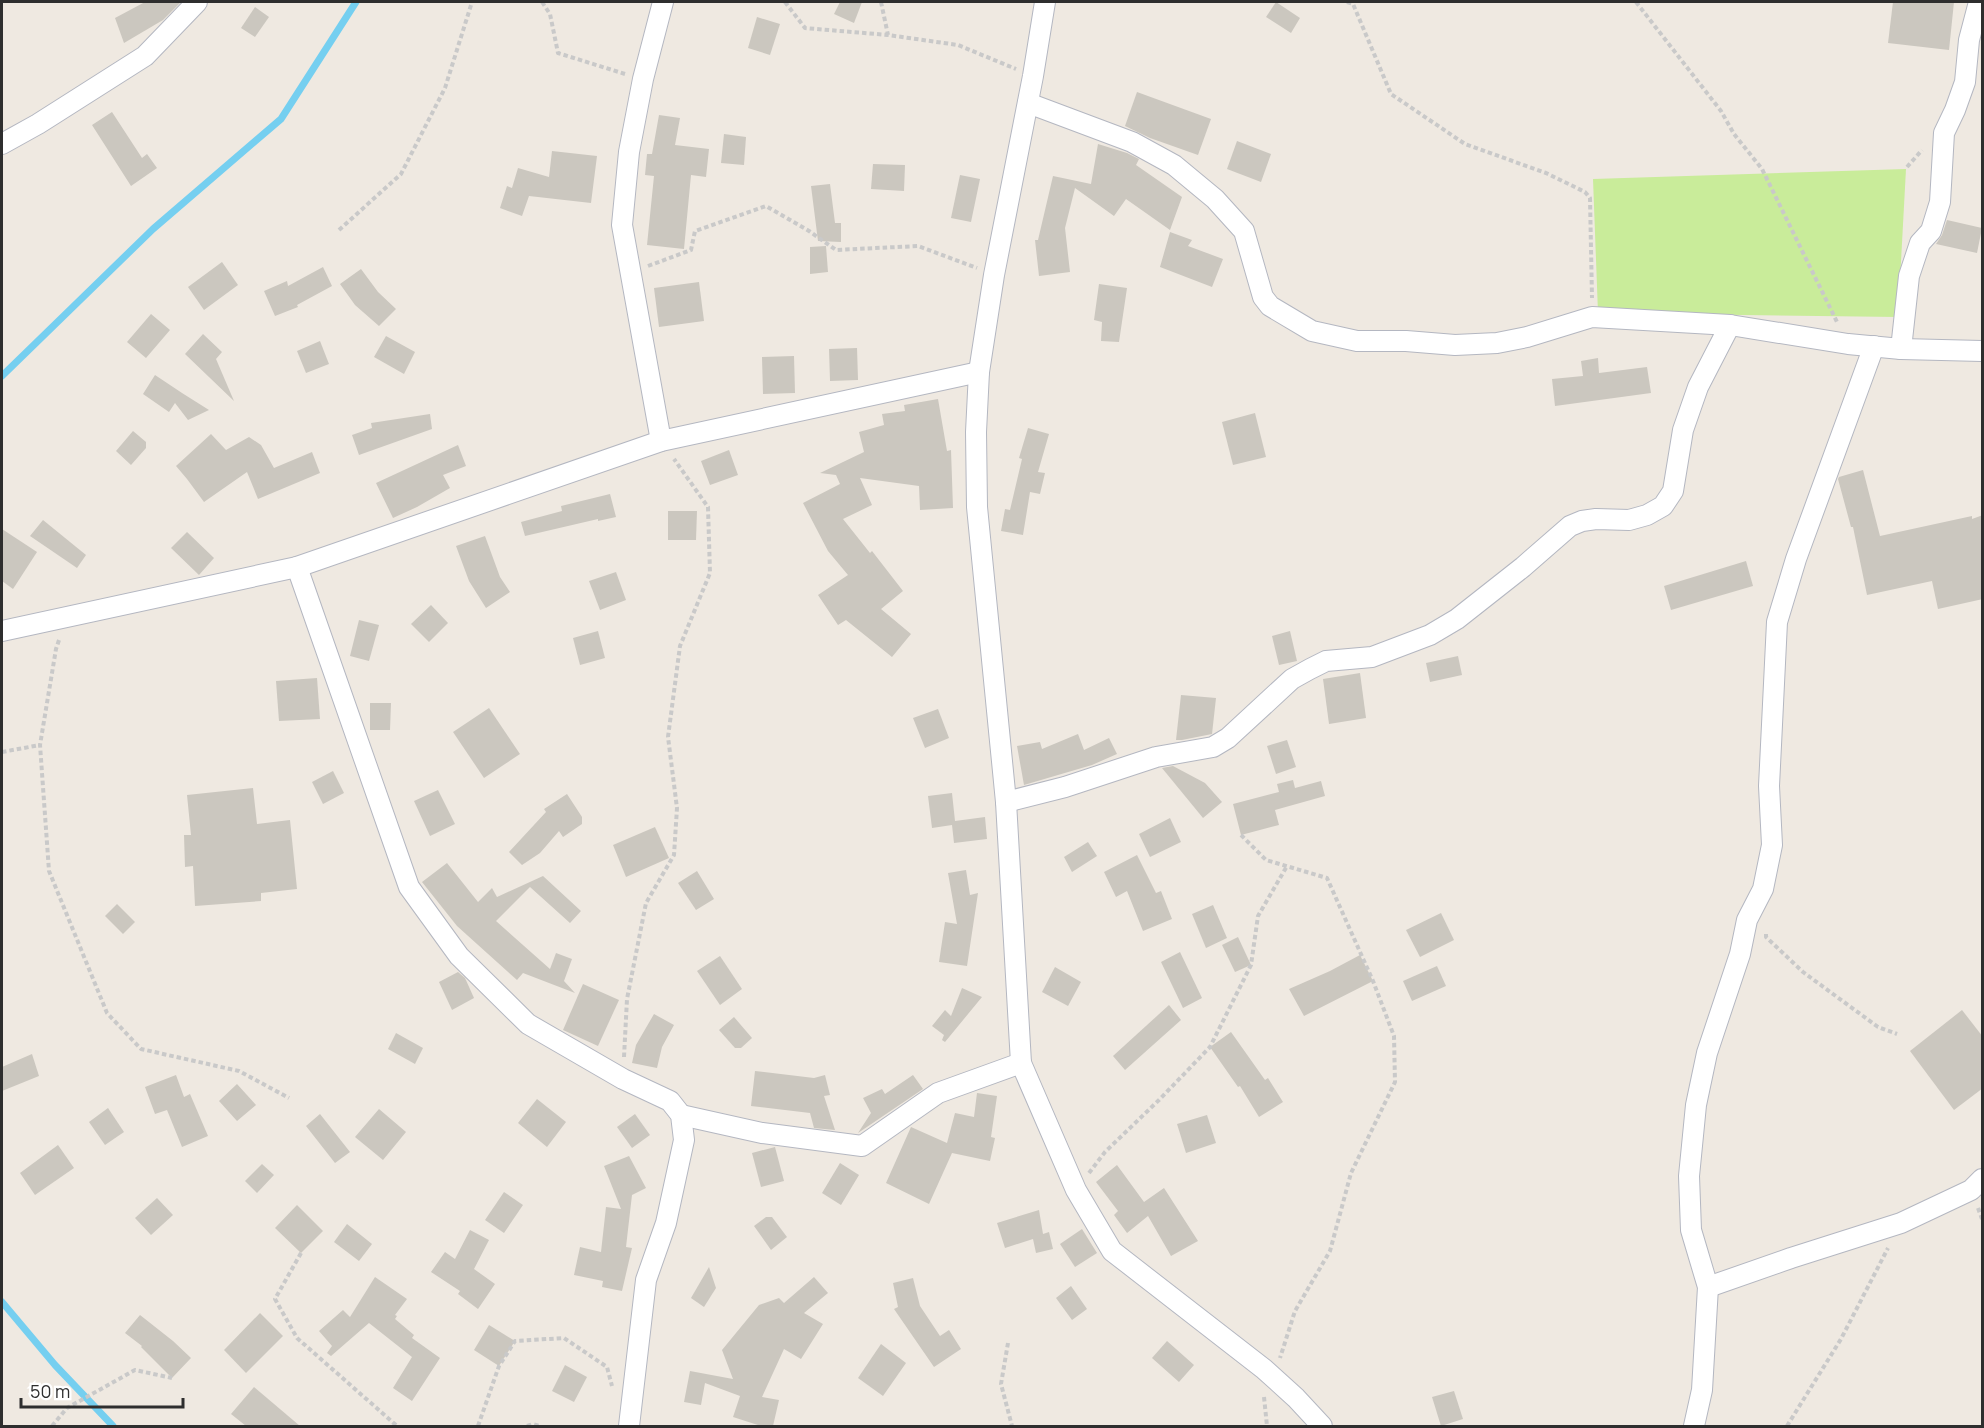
<svg xmlns="http://www.w3.org/2000/svg" width="1984" height="1428" font-family="Manrope,sans-serif">
<style>
.pitch{fill:#c9ec9a}
.lines{fill:none;stroke-linecap:round;stroke-linejoin:round}
.stream{stroke:#75cff0;stroke-width:7}
.building{fill:#cbc7bf}
.street-casing{stroke:#b4b7c1;stroke-width:22}
.path{stroke:#c9c9c9;stroke-width:4;stroke-dasharray:4.5 3;stroke-linecap:butt}
.street{stroke:#fff;stroke-width:20}
</style>
<rect width="100%" height="100%" fill="#efe9e1"/>
<path class="pitch" d="M1906,169L1898,317L1598,313L1593,179Z"/>
<g class="lines">
<g class="stream">
<path d="M2,376L153,229L281,119L356,2"/>
<path d="M2,1302L55,1365L113,1426"/>
</g>
</g>
<g class="building">
<path d="M145,2H181L163,20L124,43L115,18Z"/>
<path d="M840,2H862L854,23L834,14Z"/>
<path d="M1276,2L1300,18L1291,33L1266,17Z"/>
<path d="M1893,2H1954L1949,50L1888,43Z"/>
<path d="M255,7L269,17L255,37L241,28Z"/>
<path d="M757,17L780,24L770,55L748,48Z"/>
<path d="M1137,92L1211,119L1198,155L1150,138L1125,126Z"/>
<path d="M112,112L142,158L147,154L157,168L131,186L92,125Z"/>
<path d="M659,115L680,118L675,145L709,149L706,177L691,175L684,249L647,245L654,176L645,175L647,154H652Z"/>
<path d="M724,134L746,137L744,165L721,163Z"/>
<path d="M1237,141L1271,154L1261,182L1227,169Z"/>
<path d="M1098,144L1127,153L1139,159L1136,165L1182,197L1170,230L1126,199L1114,216L1075,188L1065,228L1070,272L1039,276L1035,240H1038L1053,176L1091,184Z"/>
<path d="M552,151L597,156L591,203L529,196L522,216L500,208L507,186L512,188L518,168L549,177Z"/>
<path d="M873,164L905,165L904,191L871,189Z"/>
<path d="M960,175L980,179L971,222L951,218Z"/>
<path d="M830,184L835,223H841V242L818,241L811,186Z"/>
<path d="M1947,220L1982,228L1977,253L1936,244L1942,235Z"/>
<path d="M1170,232L1192,240L1188,246L1223,259L1212,287L1160,267Z"/>
<path d="M826,246L828,272L810,274V247Z"/>
<path d="M222,262L238,285L204,310L188,287Z"/>
<path d="M323,267L332,286L297,305L298,307L275,316L264,291L287,281L288,286Z"/>
<path d="M361,269L378,292L396,309L379,326L355,305L340,284Z"/>
<path d="M699,282L704,321L659,327L654,288Z"/>
<path d="M1099,284L1127,288L1119,342L1101,341L1102,322L1094,320Z"/>
<path d="M151,314L170,330L146,358L127,342Z"/>
<path d="M203,334L222,352L216,359L234,401L185,354Z"/>
<path d="M386,336L415,352L404,374L374,357Z"/>
<path d="M320,341L329,364L306,373L297,351Z"/>
<path d="M857,348L858,380L830,381L829,349Z"/>
<path d="M794,356L795,393L763,394L762,357Z"/>
<path d="M1598,358L1599,373L1647,367L1651,393L1555,406L1552,379L1583,376L1581,361Z"/>
<path d="M155,375L182,393L209,410L188,420L175,403L169,412L143,394Z"/>
<path d="M938,399L947,451L951,450L953,508L920,510L919,486L860,478L872,505L843,519L870,553L872,551L903,591L881,609L911,634L892,657L846,620L838,625L818,595L848,575L828,551L803,503L840,484L836,475L820,473L864,452L859,432L884,425L882,414L905,411L904,405Z"/>
<path d="M1255,413L1266,457L1233,465L1222,422Z"/>
<path d="M430,414L432,429L359,455L352,435L372,428L371,423Z"/>
<path d="M1028,428L1049,434L1038,472L1045,473L1040,494L1030,492L1023,535L1001,531L1005,509L1010,510L1022,459L1019,458Z"/>
<path d="M133,431L146,442V448L131,465L116,451Z"/>
<path d="M211,434L226,450L249,437L261,445L274,468L312,452L320,473L258,499L247,472L204,502L187,479L176,466Z"/>
<path d="M458,445L466,466L443,475L450,488L417,507L393,518L376,483Z"/>
<path d="M729,450L738,475L710,485L701,461Z"/>
<path d="M1863,470L1880,536L1972,516V519L1983,515V599L1938,609L1932,581L1867,595L1853,527H1851L1838,479L1839,477Z"/>
<path d="M610,494L616,517L598,521V519L525,536L521,522L562,511L561,506Z"/>
<path d="M668,511H697L696,540H668Z"/>
<path d="M43,520L86,555L77,568L30,536Z"/>
<path d="M2,529L37,552L13,589L2,581Z"/>
<path d="M187,532L214,558L199,575L171,548Z"/>
<path d="M485,536L500,577L510,592L486,608L469,581L456,546Z"/>
<path d="M1746,561L1753,586L1671,610L1664,586Z"/>
<path d="M616,572L626,600L600,610L589,581Z"/>
<path d="M431,605L448,623L429,642L411,624Z"/>
<path d="M359,620L379,625L369,661L350,656Z"/>
<path d="M598,631L605,658L580,665L573,638Z"/>
<path d="M1290,631L1297,661L1279,665L1272,636Z"/>
<path d="M1458,656L1462,675L1430,682L1426,663Z"/>
<path d="M1360,673L1366,718L1329,724L1323,679Z"/>
<path d="M317,678L320,719L279,721L276,681Z"/>
<path d="M1181,695L1216,698L1212,734L1182,740H1176Z"/>
<path d="M370,703H391L390,730H370Z"/>
<path d="M489,708L520,754L484,778L453,732Z"/>
<path d="M938,709L949,738L925,748L913,718Z"/>
<path d="M1078,734L1084,750L1109,738L1117,754L1092,765L1024,785L1017,746L1040,742L1042,749Z"/>
<path d="M1287,740L1296,767L1276,774L1267,746Z"/>
<path d="M1173,766L1205,783L1222,802L1203,818L1162,768Z"/>
<path d="M333,771L344,793L323,804L312,782Z"/>
<path d="M1293,780L1295,788L1321,781L1325,796L1275,810L1279,825L1241,835L1233,804L1279,792L1277,784Z"/>
<path d="M253,788L257,824L290,820L297,889L261,893V901L195,906L193,866L185,867L184,835H191L187,795Z"/>
<path d="M438,790L455,824L430,836L414,801Z"/>
<path d="M952,793L955,821L985,817L987,839L954,843L952,825L932,828L928,796Z"/>
<path d="M567,794L582,817V824L563,837L559,831L540,853L522,865L509,852L546,812L544,809Z"/>
<path d="M1170,818L1181,842L1150,857L1139,834Z"/>
<path d="M655,827L669,858L626,877L613,845Z"/>
<path d="M1088,842L1097,856L1072,872L1064,857Z"/>
<path d="M1137,855L1156,893L1161,891L1172,919L1143,931L1127,891L1116,897L1104,872Z"/>
<path d="M447,863L478,902L492,888L497,897L543,876L581,911L570,923L530,887L496,921L550,969L556,953L572,959L564,981L575,993L523,973L517,980L457,926L422,882Z"/>
<path d="M966,870L970,895L978,893L967,966L939,962L945,922L957,924L948,873Z"/>
<path d="M697,871L714,899L696,910L678,883Z"/>
<path d="M117,904L135,922L123,934L105,916Z"/>
<path d="M1213,905L1227,938L1206,948L1192,914Z"/>
<path d="M1441,913L1454,940L1420,957L1406,930Z"/>
<path d="M1238,937L1251,965L1235,972L1222,945Z"/>
<path d="M1180,952L1202,998L1183,1008L1161,962Z"/>
<path d="M1360,955L1373,981L1304,1016L1289,989L1330,971Z"/>
<path d="M720,956L742,989L720,1005L697,971Z"/>
<path d="M1437,966L1446,986L1412,1001L1403,981Z"/>
<path d="M1055,967L1081,982L1068,1006L1042,992Z"/>
<path d="M458,972L465,978L474,998L452,1010L439,982Z"/>
<path d="M583,984L619,1000L598,1046L563,1030Z"/>
<path d="M962,988L982,997L945,1042L942,1040L944,1035L932,1026L945,1010L951,1016Z"/>
<path d="M1169,1005L1181,1020L1125,1070L1113,1056Z"/>
<path d="M1962,1010L1983,1037V1088L1954,1110L1910,1051Z"/>
<path d="M654,1014L674,1025L662,1047L657,1068L632,1063L636,1045Z"/>
<path d="M734,1017L752,1038L741,1048H735L719,1030Z"/>
<path d="M1231,1032L1265,1080L1268,1078L1283,1102L1259,1117L1240,1086L1238,1087L1210,1047Z"/>
<path d="M396,1033L423,1048L415,1064L388,1049Z"/>
<path d="M32,1054L39,1076L2,1091V1067Z"/>
<path d="M755,1071L814,1078L825,1075L830,1095L824,1096L835,1130L814,1128L810,1113L751,1106Z"/>
<path d="M176,1075L184,1097L190,1094L208,1136L182,1147L167,1110L155,1114L145,1087Z"/>
<path d="M913,1075L923,1089L858,1133L871,1113L863,1098L882,1089L885,1094Z"/>
<path d="M237,1084L256,1105L237,1121L219,1101Z"/>
<path d="M977,1093L997,1096L991,1137L995,1138L990,1161L952,1153L929,1204L886,1183L911,1127L947,1143L955,1113L974,1117Z"/>
<path d="M537,1099L566,1122L547,1147L518,1123Z"/>
<path d="M108,1108L124,1132L105,1145L89,1122Z"/>
<path d="M379,1109L406,1132L383,1160L355,1137Z"/>
<path d="M320,1114L350,1152L335,1163L306,1126Z"/>
<path d="M635,1114L650,1135L632,1148L617,1127Z"/>
<path d="M1207,1115L1216,1143L1186,1153L1177,1124Z"/>
<path d="M58,1145L74,1168L35,1195L20,1173Z"/>
<path d="M775,1147L784,1181L761,1187L752,1153Z"/>
<path d="M629,1156L646,1188L632,1195L626,1247L632,1248L622,1291L602,1287L603,1281L574,1275L580,1247L601,1252L606,1207L621,1209L604,1166Z"/>
<path d="M840,1163L859,1175L841,1205L822,1193Z"/>
<path d="M262,1164L274,1175L257,1193L245,1181Z"/>
<path d="M1117,1165L1144,1202L1164,1188L1198,1241L1171,1256L1148,1216L1127,1233L1114,1215L1118,1211L1096,1182Z"/>
<path d="M504,1192L523,1205L504,1233L485,1220Z"/>
<path d="M157,1198L173,1215L151,1235L135,1218Z"/>
<path d="M297,1205L323,1231L301,1253L275,1228Z"/>
<path d="M1039,1210L1043,1234L1049,1232L1053,1249L1036,1253L1033,1239L1005,1248L997,1223Z"/>
<path d="M766,1217H772L787,1237L771,1250L754,1226Z"/>
<path d="M347,1224L372,1244L359,1261L334,1242Z"/>
<path d="M1082,1229L1097,1253L1075,1267L1060,1244Z"/>
<path d="M470,1230L489,1240L474,1269L495,1284L478,1309L458,1294L460,1291L431,1272L445,1252L455,1259Z"/>
<path d="M709,1267L716,1288L704,1307L691,1298Z"/>
<path d="M375,1277L407,1299L395,1315L397,1316L395,1319L414,1335L412,1338L440,1358L412,1401L393,1388L412,1357L369,1323L331,1356L327,1353L332,1346L319,1331L343,1310L350,1317Z"/>
<path d="M814,1277L828,1293L804,1313L823,1324L801,1359L784,1349L762,1397L779,1400L773,1426H761L733,1417L740,1396L705,1383L701,1405L684,1402L690,1371L733,1379L722,1350L759,1305L779,1298L784,1303Z"/>
<path d="M913,1278L920,1306L940,1336L949,1330L961,1349L934,1367L894,1309L898,1307L893,1283Z"/>
<path d="M1071,1286L1087,1309L1072,1320L1056,1298Z"/>
<path d="M260,1313L283,1336L246,1373L224,1350Z"/>
<path d="M140,1315L173,1341L191,1358L172,1378L141,1347L142,1346L125,1333Z"/>
<path d="M489,1325L515,1341L499,1366L474,1350Z"/>
<path d="M1167,1341L1194,1365L1179,1382L1152,1358Z"/>
<path d="M881,1344L906,1363L883,1396L858,1378Z"/>
<path d="M565,1365L587,1377L574,1402L552,1391Z"/>
<path d="M254,1387L300,1426H246L231,1414Z"/>
<path d="M1454,1391L1463,1419L1441,1426L1432,1397Z"/>
</g>
<g class="lines">
<defs>
<g id="street">
<path d="M1045,2L1033,76L994,275L979,372L976,432L977,507L1006,802L1021,1063L1076,1190L1112,1251L1264,1369L1296,1398L1322,1426"/>
<path d="M1028,103L1132,142L1174,165L1215,199L1244,231L1263,297L1270,306L1312,331L1357,341H1406L1455,345L1497,343L1527,337L1592,317L1730,325L1848,344L1901,349L1982,351"/>
<path d="M2,144L38,124L145,56L197,2"/>
<path d="M1901,349L1909,276L1920,243L1931,231L1940,202L1944,133L1955,110L1965,82L1969,40L1979,2"/>
<path d="M661,441L622,225L629,152L643,79L663,2"/>
<path d="M297,567L409,887L459,956L528,1024L623,1079L670,1101L681,1115L684,1140L666,1223L646,1280L629,1426"/>
<path d="M2,631L297,567L661,441L979,372"/>
<path d="M1006,802L1065,787L1156,757L1213,747L1228,738L1292,679L1310,669L1326,661L1372,657L1430,635L1457,619L1523,567L1570,526L1582,521L1596,519L1629,520L1647,515L1663,506L1673,491L1683,430L1698,387L1730,325"/>
<path d="M681,1115L762,1133L862,1146L938,1093L1021,1063"/>
<path d="M1708,1287L1791,1258L1901,1223L1971,1190L1982,1179"/>
<path d="M1694,1426L1702,1390L1708,1287L1691,1230L1689,1176L1696,1105L1707,1053L1740,954L1747,920L1763,889L1772,845L1769,786L1777,622L1796,559L1874,346"/>
</g>
</defs>
<use href="#street" class="street-casing"/>
<g class="path">
<path d="M542,2L550,14L558,53L625,74"/>
<path d="M785,2L805,28L888,35"/>
<path d="M881,2L888,35L958,45L1016,69"/>
<path d="M1347,2L1353,4L1391,94L1465,144L1546,173L1585,192L1590,198L1592,298"/>
<path d="M1636,2L1721,111L1734,134L1762,169L1837,322"/>
<path d="M1907,167L1922,150"/>
<path d="M339,230L401,174L445,88L472,2"/>
<path d="M648,266L691,250L695,231L766,206L809,231L836,250L918,246L977,268"/>
<path d="M59,640L56,649L40,745L49,871L107,1013L141,1049L239,1071L289,1098"/>
<path d="M2,752L40,745"/>
<path d="M1241,835L1266,860L1327,878L1373,981L1394,1036L1395,1082L1351,1173L1330,1251L1295,1311L1280,1358"/>
<path d="M1766,934V937L1803,972L1878,1027L1897,1034"/>
<path d="M624,1057L627,999L646,903L674,855L677,808L668,737L680,646L710,573L708,507L674,459"/>
<path d="M1089,1173L1105,1152L1159,1100L1210,1047L1251,965L1258,916L1287,866"/>
<path d="M1978,1208L1982,1219"/>
<path d="M301,1253L275,1299L297,1338L397,1426"/>
<path d="M1008,1343L1001,1384L1012,1426"/>
<path d="M1264,1397L1267,1426"/>
<path d="M52,1426L67,1408L135,1370L172,1378"/>
<path d="M478,1426L499,1366L515,1341L564,1338L607,1367L612,1386"/>
<path d="M527,1426L533,1424L540,1426"/>
<path d="M1787,1426L1841,1339L1888,1248"/>
</g>
<use href="#street" class="street"/>
</g>
<rect width="1984" height="1428" fill="none" stroke="#2e2e2e" stroke-width="6"/>
<path d="M21 1398v9h162v-9" fill="none" stroke="#2e2e2e" stroke-width="3"/>
<text x="30" y="1398" font-size="18" fill="#2e2e2e" stroke="#ffffff" stroke-width="4.5" paint-order="stroke">50 m</text>
</svg>
